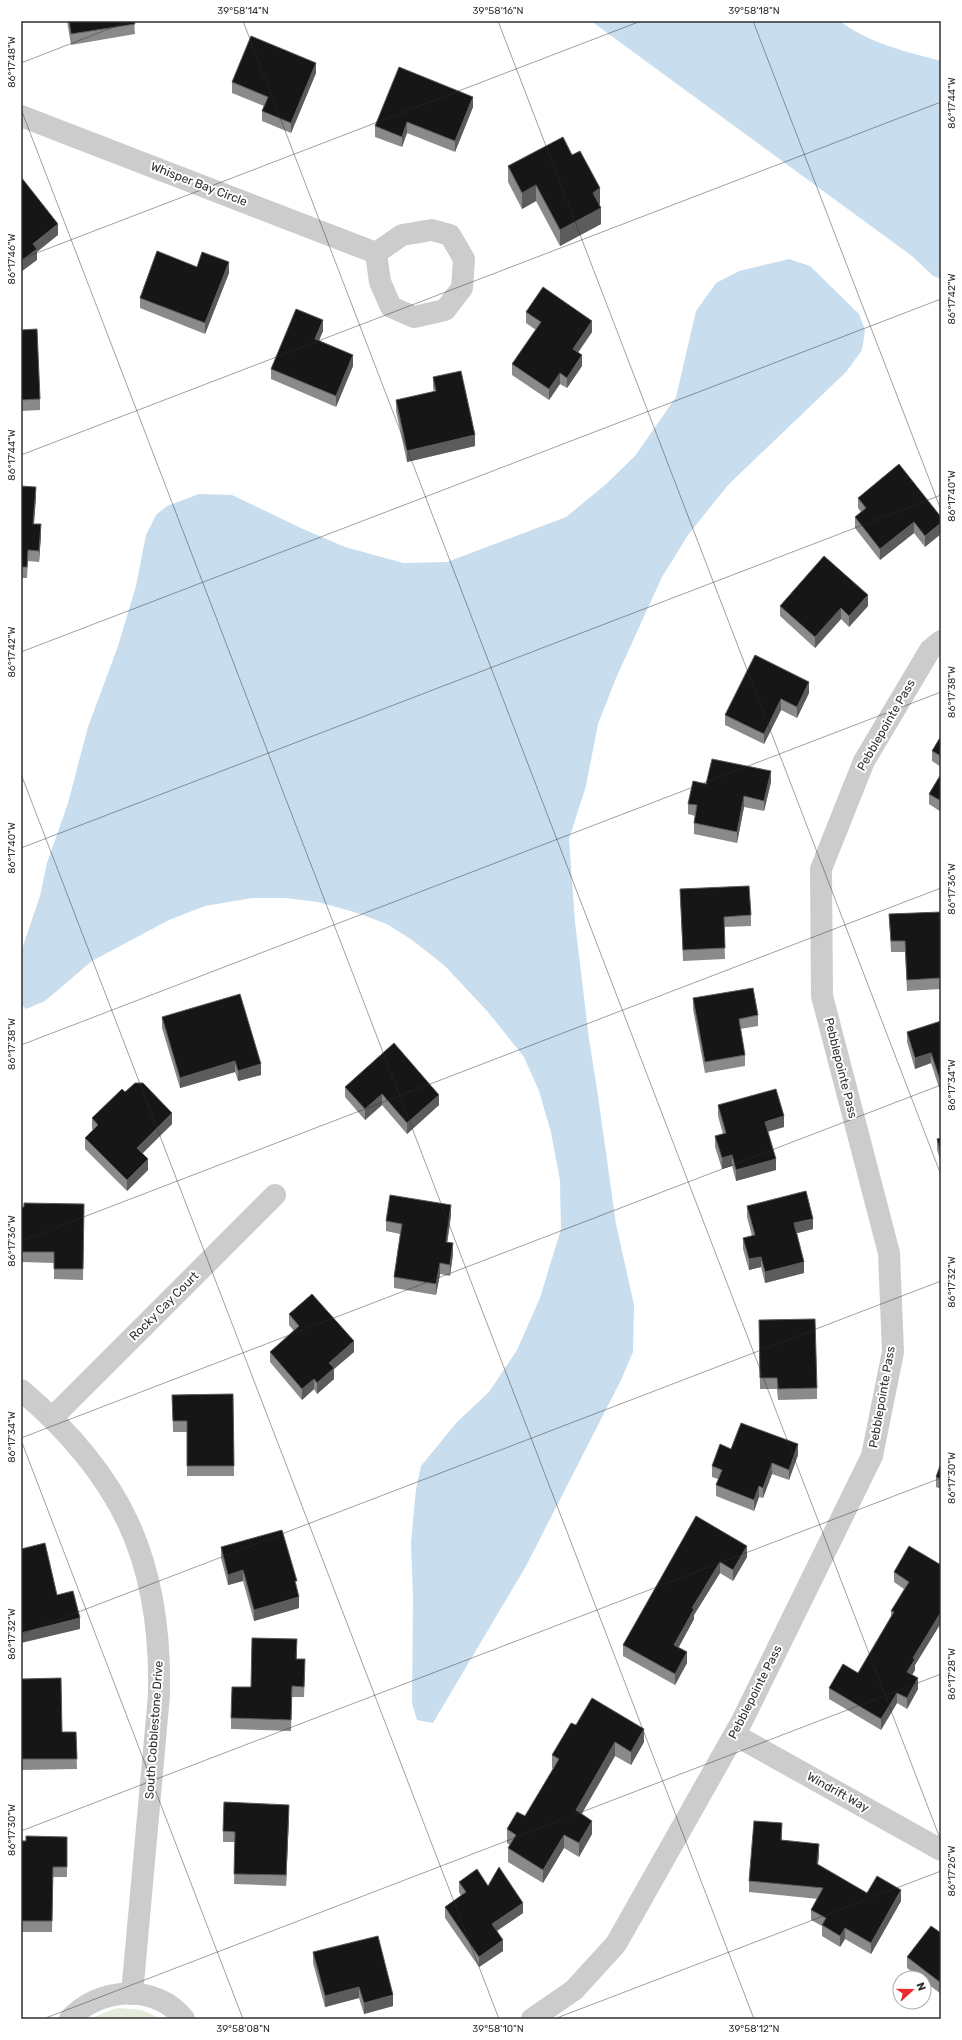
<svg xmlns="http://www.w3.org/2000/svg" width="962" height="2040" font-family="Rubik,sans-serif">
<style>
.green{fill:#e4eddc}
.water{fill:#c8dded}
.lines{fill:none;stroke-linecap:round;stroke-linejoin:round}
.minor{stroke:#ccc;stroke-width:22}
.wall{fill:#8a8a8a}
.shaded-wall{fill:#5c5c5c}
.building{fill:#161616;stroke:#5c5c5c}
.ticks{fill:none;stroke:#2f2f2f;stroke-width:1;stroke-opacity:0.45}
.labels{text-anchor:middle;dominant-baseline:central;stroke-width:4;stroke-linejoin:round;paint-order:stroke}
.street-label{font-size:12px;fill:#2f2f2f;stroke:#fff}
.neatline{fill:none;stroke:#2f2f2f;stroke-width:1.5}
.ticks-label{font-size:10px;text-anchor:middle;fill:#2f2f2f}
</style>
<rect width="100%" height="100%" fill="#fff"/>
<path class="green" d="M118,2008L142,2010L162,2019H91L108,2011Z"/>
<g class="water">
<path d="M591,21H840C868,43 907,52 941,61V279L933,276L912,256Z"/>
<path d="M789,259L810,266L859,314L865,330L862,350L846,372L728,485L688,535L662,577L616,678L598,724L586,786L569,839L575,922L589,1039L597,1089L616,1224L634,1305L633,1352L621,1380L526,1566L433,1723L417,1720L412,1703L413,1598L411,1543L416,1489L421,1466L457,1422L489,1392L517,1350L540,1298L561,1229L560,1181L551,1132L539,1091L524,1057L488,1012L445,966L412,940L387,924L354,912L318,902L285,898H252L205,906L169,920L92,961L45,1001L26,1009L21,1004V954L23,946L40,896L47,863L68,803L88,727L118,646L136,586L146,535L156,515L167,506L199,494L232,495L303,529L345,547L403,563L447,562L566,517L605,485L635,456L676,397L696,311L716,283L739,271Z"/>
</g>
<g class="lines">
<g class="minor">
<path d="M21,116L376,253"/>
<path d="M432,230L450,235L464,259L462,288L445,310L414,317L391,307L380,282L376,253L402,235Z"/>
<path d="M21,1390C122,1476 162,1561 159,1695L132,1994"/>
<path d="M53,1417L275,1195"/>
<path d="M735,1735L941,1850"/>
<path d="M70,2019C99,1987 156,1983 184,2019"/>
<path d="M532,2019L574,1990L616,1944L742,1721L872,1456L893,1352L889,1253L822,996L821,869L864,761L930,650L941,641"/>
</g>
</g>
<g class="wall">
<path d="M67,21H134L135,34L71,45Z"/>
<path d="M316,73L291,133L262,121V111L264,106L232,93V82Z"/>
<path d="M473,107L455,152L407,133L402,147L375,137V126Z"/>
<path d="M572,155L600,204L599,205L601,224L560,246L536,201L522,209L508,182V166Z"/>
<path d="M197,267L229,273L205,334L140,308V298Z"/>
<path d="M526,312L592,332L578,352L582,366L567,388L560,384L549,400L512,375V364L536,330L526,323Z"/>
<path d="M21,330L40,399V410L21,411Z"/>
<path d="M323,331L319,340L353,366L336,407L271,379V369Z"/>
<path d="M433,377L475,446L407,462L396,411V400L434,392L433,388Z"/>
<path d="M21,486L36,497L34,524L41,535L39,562L28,561L27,578H21Z"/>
<path d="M858,498L941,517L925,547L914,533L880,560L855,528V517L861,512L858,508Z"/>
<path d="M780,606H868L849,627L841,619L815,648L780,616Z"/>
<path d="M809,693L797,718L781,710L764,744L725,725V715Z"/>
<path d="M941,736V767L932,761V751Z"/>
<path d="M941,774V812L929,804V794Z"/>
<path d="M771,782L764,811L744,807L737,843L694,834V823L695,816L688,814V804L706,784Z"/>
<path d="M680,889L751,915V926L724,927L725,959L683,961Z"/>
<path d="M941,912V989L907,991L905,952H891L889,914Z"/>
<path d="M693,998L758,1015V1026L740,1029L745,1055V1066L705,1073L693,1009Z"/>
<path d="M162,1017L261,1075L238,1081L235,1072L180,1088L162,1028Z"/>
<path d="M941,1021V1094L931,1063L915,1069L907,1042V1032Z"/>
<path d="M345,1087L439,1105L407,1134L382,1105L365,1120L345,1097Z"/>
<path d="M125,1092L172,1124L142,1153L148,1170L127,1191L85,1149V1138L93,1130L92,1129V1118Z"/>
<path d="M718,1105L784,1127L768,1132L776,1170L736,1181L732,1166L722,1169L715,1147V1136L723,1134L718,1116Z"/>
<path d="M941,1138V1164L937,1149V1139Z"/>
<path d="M84,1204L83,1280L54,1279V1263L21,1262V1207Z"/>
<path d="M747,1206L813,1229L797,1233L804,1273L765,1283L761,1267L749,1270L743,1249V1238L752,1236L747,1217Z"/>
<path d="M451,1215L447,1242L453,1254L450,1276L440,1274L436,1295L394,1288V1277L400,1234L386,1231V1221Z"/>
<path d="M289,1314L354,1352L334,1369V1379L317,1394L314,1389L302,1400L270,1362V1352L294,1331L289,1325Z"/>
<path d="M759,1320L817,1388V1399L778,1400L777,1389H760Z"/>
<path d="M233,1394L234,1476H187V1432H173L172,1395Z"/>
<path d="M731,1449L798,1455L789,1480L772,1474L763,1498L759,1497L754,1511L716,1496V1485L718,1479L712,1477V1466Z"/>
<path d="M941,1463V1489L936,1487V1477Z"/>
<path d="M696,1516L747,1557L733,1581L720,1573L694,1615V1619L678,1648L687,1663L675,1685L623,1656V1645Z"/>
<path d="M221,1547L299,1608L254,1621L243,1581L228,1585L221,1558Z"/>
<path d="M941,1565V1623L915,1665V1670L912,1675L918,1689L907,1709L897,1703L881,1730L829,1699V1688L858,1673L891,1616V1611L904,1589L894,1582V1572Z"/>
<path d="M297,1650V1659L305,1670L304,1697H292L291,1731L231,1729V1718L251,1687Z"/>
<path d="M21,1679L62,1732H76L77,1769L21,1770Z"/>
<path d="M576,1725L644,1742L631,1765L615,1756L581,1814L592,1834L579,1857L564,1848L543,1883L508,1862V1848L510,1845L507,1843V1829L525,1816L553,1769L552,1768V1755Z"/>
<path d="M289,1815L286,1886L234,1884L235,1842H223V1831Z"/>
<path d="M782,1834L781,1840L819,1854L818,1864L867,1893L901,1901L871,1954L845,1939L840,1947L822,1936V1926L811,1920V1910L818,1899L749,1892V1881Z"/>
<path d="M67,1837V1877H53L52,1932H21V1841Z"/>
<path d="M459,1882L488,1886L523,1913L497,1931L503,1951L479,1967L445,1918V1907L461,1896L459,1892Z"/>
<path d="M941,1933V1994L924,1981V1978H920L907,1968V1957Z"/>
<path d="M313,1952L393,2006L364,2014L359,1998L325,2007L313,1963Z"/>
</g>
<g class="shaded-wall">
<path d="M316,63V73L291,133V123Z"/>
<path d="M473,97V107L455,152V141Z"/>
<path d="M407,122V133L402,147V137Z"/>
<path d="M536,185V201L522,209V193Z"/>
<path d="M600,188V204L593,208V193Z"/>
<path d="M601,208V224L560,246V230Z"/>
<path d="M58,224V235L37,252V260L21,272V261L33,244Z"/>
<path d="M229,262V273L205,334V323Z"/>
<path d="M323,320V331L315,350V339Z"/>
<path d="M592,321V332L573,360V349Z"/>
<path d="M353,355V366L336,407V396Z"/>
<path d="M582,355V366L567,388V378Z"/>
<path d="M560,373V384L549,400V389Z"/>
<path d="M475,435V446L407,462V451Z"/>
<path d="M36,487V497L33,534V524Z"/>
<path d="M914,522V533L880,560V549Z"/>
<path d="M941,523V534L925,547V536Z"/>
<path d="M41,524V535L39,562V551Z"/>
<path d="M868,595V606L849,627V616Z"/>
<path d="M841,608V619L815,648V637Z"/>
<path d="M809,682V693L797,718V707Z"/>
<path d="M781,699V710L764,744V734Z"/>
<path d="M771,771V782L764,811V801Z"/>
<path d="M744,796V807L737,843V832Z"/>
<path d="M931,1053V1063L915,1069V1058Z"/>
<path d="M235,1061V1072L180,1088V1078Z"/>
<path d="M261,1064V1075L238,1081V1071Z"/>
<path d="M382,1094V1105L365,1120V1109Z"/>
<path d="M439,1095V1105L407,1134V1123Z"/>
<path d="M172,1113V1124L137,1159V1148Z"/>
<path d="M784,1116V1127L765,1132V1122Z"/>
<path d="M732,1155V1166L722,1169V1158Z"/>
<path d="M148,1159V1170L127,1191V1180Z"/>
<path d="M776,1159V1170L736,1181V1170Z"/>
<path d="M451,1205V1215L446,1252V1242Z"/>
<path d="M813,1219V1229L794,1234V1223Z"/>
<path d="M453,1243V1254L450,1276V1265Z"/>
<path d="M761,1257V1267L749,1270V1259Z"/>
<path d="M804,1262V1273L765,1283V1272Z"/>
<path d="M440,1263V1274L436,1295V1284Z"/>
<path d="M354,1341V1352L334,1369V1379L317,1394V1383L329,1363Z"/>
<path d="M314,1379V1389L302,1400V1389Z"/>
<path d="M798,1444V1455L789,1480V1470Z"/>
<path d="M772,1463V1474L763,1498V1488Z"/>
<path d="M759,1486V1497L754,1511V1500Z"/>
<path d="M747,1546V1557L733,1581V1570Z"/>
<path d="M720,1562V1573L694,1615V1619L674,1656V1645L692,1608Z"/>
<path d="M243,1570V1581L228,1585V1575Z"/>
<path d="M299,1597V1608L254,1621V1610Z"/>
<path d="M941,1612V1623L915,1665V1670L907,1683V1672L913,1658Z"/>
<path d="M80,1618V1629L21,1643V1633Z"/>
<path d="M687,1652V1663L675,1685V1674Z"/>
<path d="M918,1678V1689L907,1709V1698Z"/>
<path d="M897,1693V1703L881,1730V1719Z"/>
<path d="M644,1729V1742L631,1765V1752Z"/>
<path d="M615,1742V1756L576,1824V1810Z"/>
<path d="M289,1805V1815L286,1886V1875Z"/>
<path d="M592,1821V1834L579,1857V1843Z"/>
<path d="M782,1823V1834L781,1851V1840Z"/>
<path d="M564,1835V1848L543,1883V1870Z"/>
<path d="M819,1844V1854L817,1875V1864Z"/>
<path d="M901,1890V1901L871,1954V1943Z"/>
<path d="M523,1903V1913L492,1934V1924Z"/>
<path d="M845,1928V1939L840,1947V1936Z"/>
<path d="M503,1940V1951L479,1967V1957Z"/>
<path d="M359,1987V1998L325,2007V1996Z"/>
<path d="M393,1995V2006L364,2014V2003Z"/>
</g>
<g class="building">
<path d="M69,21H134L135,24L71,34Z"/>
<path d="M251,36L316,63L291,123L262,111L268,97L232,82Z"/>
<path d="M399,67L473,97L455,141L407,122L402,137L375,126Z"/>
<path d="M563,137L572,155L580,151L600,188L593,193L601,208L560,230L536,185L522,193L508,166Z"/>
<path d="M21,177L58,224L33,244L37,249L21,261Z"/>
<path d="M157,251L197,267L202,252L229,262L205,323L140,298Z"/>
<path d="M543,287L592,321L573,349L582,355L567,378L560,373L549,389L512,364L541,322L526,312Z"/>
<path d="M296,309L323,320L315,339L353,355L336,396L271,369Z"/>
<path d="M37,329L40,399L21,400V330Z"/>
<path d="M461,371L475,435L407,451L396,400L436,391L433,377Z"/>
<path d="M899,464L941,517V523L925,536L914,522L880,549L855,517L866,508L858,498Z"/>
<path d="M21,486L36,487L33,524H41L39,551L28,550L27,567H21Z"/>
<path d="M824,556L868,595L849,616L841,608L815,637L780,606Z"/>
<path d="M755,655L809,682L797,707L781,699L764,734L725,715Z"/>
<path d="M941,736V756L932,751Z"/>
<path d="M712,759L771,771L764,801L744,796L737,832L694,823L697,805L688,804L693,781L706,784Z"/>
<path d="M941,774V801L929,794Z"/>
<path d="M749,886L751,915L724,917L725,948L683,950L680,889Z"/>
<path d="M941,912V978L907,980L905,941H891L889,914Z"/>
<path d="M753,988L758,1015L739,1019L745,1055L705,1062L693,998Z"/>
<path d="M240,994L261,1064L238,1071L235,1061L180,1078L162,1017Z"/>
<path d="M941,1021V1083L931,1053L915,1058L907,1032Z"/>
<path d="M394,1043L439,1095L407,1123L382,1094L365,1109L345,1087Z"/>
<path d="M135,1083H143L172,1113L137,1148L148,1159L127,1180L85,1138L98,1125L92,1118L122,1089L125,1092Z"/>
<path d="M776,1089L784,1116L765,1122L776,1159L736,1170L732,1155L722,1158L715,1136L726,1133L718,1105Z"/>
<path d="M941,1138V1153L937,1139Z"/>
<path d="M806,1191L813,1219L794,1223L804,1262L765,1272L761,1257L749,1259L743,1238L755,1235L747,1206Z"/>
<path d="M390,1195L451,1205L446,1242L453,1243L450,1265L440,1263L436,1284L394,1277L402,1224L386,1221Z"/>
<path d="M24,1203L84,1204L83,1269H54V1252H21V1207H24Z"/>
<path d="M312,1294L354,1341L329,1363L334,1368L317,1383L314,1379L302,1389L270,1352L299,1326L289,1314Z"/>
<path d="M815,1319L817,1388L778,1389L777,1378H760L759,1320Z"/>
<path d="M233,1394L234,1466H187V1421H173L172,1395Z"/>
<path d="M741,1423L798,1444L789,1470L772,1463L763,1488L759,1486L754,1500L716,1485L722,1470L712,1466L720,1444L731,1449Z"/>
<path d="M941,1463V1479L936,1477Z"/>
<path d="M696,1516L747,1546L733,1570L720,1562L692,1608L694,1609L674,1645L687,1652L675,1674L623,1645Z"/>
<path d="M282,1530L297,1581H295L299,1597L254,1610L243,1570L228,1575L221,1547Z"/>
<path d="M45,1543L57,1595L73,1591L80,1618L21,1633V1549Z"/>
<path d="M909,1546L941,1565V1612L913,1658L915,1659L907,1672L918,1678L907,1698L897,1693L881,1719L829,1688L843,1664L858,1673L894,1612L891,1611L909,1582L894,1572Z"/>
<path d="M252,1638L297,1639L296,1659H305L304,1687L292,1686L291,1720L231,1718L232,1687H251Z"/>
<path d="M61,1678L62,1732H76L77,1759H21V1679Z"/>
<path d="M592,1698L644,1729L631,1752L615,1742L576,1810L592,1821L579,1843L564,1835L543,1870L508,1848L516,1835L507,1829L517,1812L525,1816L559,1759L552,1755L571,1723L576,1725Z"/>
<path d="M224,1802L289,1805L286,1875L234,1874L235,1832L223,1831Z"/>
<path d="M754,1821L782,1823L781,1840L819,1844L817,1864L867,1893L877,1876L901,1890L871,1943L845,1928L840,1936L822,1925L826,1918L811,1910L823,1888L749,1881Z"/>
<path d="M26,1836L67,1837V1867H53L52,1921H21V1841H26Z"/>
<path d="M499,1867L523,1903L492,1924L503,1940L479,1957L445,1907L466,1892L459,1882L477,1869L488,1886Z"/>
<path d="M931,1926L941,1933V1983L907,1957Z"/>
<path d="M378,1936L393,1995L364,2003L359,1987L325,1996L313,1952Z"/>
</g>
<path class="ticks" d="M243,21L941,1841M498,21L941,1175M753,21L941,510M21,63L129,21M21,109L754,2019M21,259L641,21M21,455L941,102M21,652L941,299M21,774L499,2019M21,848L941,495M21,1045L941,692M21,1241L941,888M21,1438L941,1085M21,1440L243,2019M21,1634L941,1281M21,1831L941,1478M43,2019L941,1674M554,2019L941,1871"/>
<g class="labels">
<g class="street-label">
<text transform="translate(199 184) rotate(21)">Whisper Bay Circle</text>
<text transform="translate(886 725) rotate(-60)">Pebblepointe Pass</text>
<text transform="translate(841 1068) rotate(76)">Pebblepointe Pass</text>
<text transform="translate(164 1306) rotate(-45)">Rocky Cay Court</text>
<text transform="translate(882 1397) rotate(-80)">Pebblepointe Pass</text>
<text transform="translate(755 1692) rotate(-63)">Pebblepointe Pass</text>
<text transform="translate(154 1730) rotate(-86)">South Cobblestone Drive</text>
<text transform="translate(838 1792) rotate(29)">Windrift Way</text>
</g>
</g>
<rect width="962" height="2040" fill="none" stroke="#ffffff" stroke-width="44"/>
<g transform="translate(912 1990) rotate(69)"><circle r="19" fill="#ffffff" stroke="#acacac"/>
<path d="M0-3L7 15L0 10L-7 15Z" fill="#ec2b2e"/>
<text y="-6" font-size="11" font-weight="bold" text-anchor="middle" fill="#2f2f2f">N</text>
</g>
<rect x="22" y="22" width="918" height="1996" class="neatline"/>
<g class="ticks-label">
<text x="243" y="14">39°58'14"N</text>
<text x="498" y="14">39°58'16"N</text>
<text x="754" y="14">39°58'18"N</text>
<text transform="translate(11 62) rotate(-90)" y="4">86°17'48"W</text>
<text transform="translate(951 103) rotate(-90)" y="4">86°17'44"W</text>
<text transform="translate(11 259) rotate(-90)" y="4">86°17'46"W</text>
<text transform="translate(951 299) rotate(-90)" y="4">86°17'42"W</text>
<text transform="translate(11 455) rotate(-90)" y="4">86°17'44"W</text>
<text transform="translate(951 496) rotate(-90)" y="4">86°17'40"W</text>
<text transform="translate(11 652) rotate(-90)" y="4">86°17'42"W</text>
<text transform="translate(951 692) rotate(-90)" y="4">86°17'38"W</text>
<text transform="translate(11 848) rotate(-90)" y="4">86°17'40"W</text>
<text transform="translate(951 889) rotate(-90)" y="4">86°17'36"W</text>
<text transform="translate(11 1044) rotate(-90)" y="4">86°17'38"W</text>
<text transform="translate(951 1085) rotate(-90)" y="4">86°17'34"W</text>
<text transform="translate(11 1241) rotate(-90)" y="4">86°17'36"W</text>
<text transform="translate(951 1282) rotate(-90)" y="4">86°17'32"W</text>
<text transform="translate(11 1437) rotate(-90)" y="4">86°17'34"W</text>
<text transform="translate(951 1478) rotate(-90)" y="4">86°17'30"W</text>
<text transform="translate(11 1634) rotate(-90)" y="4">86°17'32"W</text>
<text transform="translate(951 1674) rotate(-90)" y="4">86°17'28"W</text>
<text transform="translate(11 1830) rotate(-90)" y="4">86°17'30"W</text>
<text transform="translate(951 1871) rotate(-90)" y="4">86°17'26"W</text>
<text x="243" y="2032">39°58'08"N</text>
<text x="498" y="2032">39°58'10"N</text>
<text x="754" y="2032">39°58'12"N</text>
</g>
</svg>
